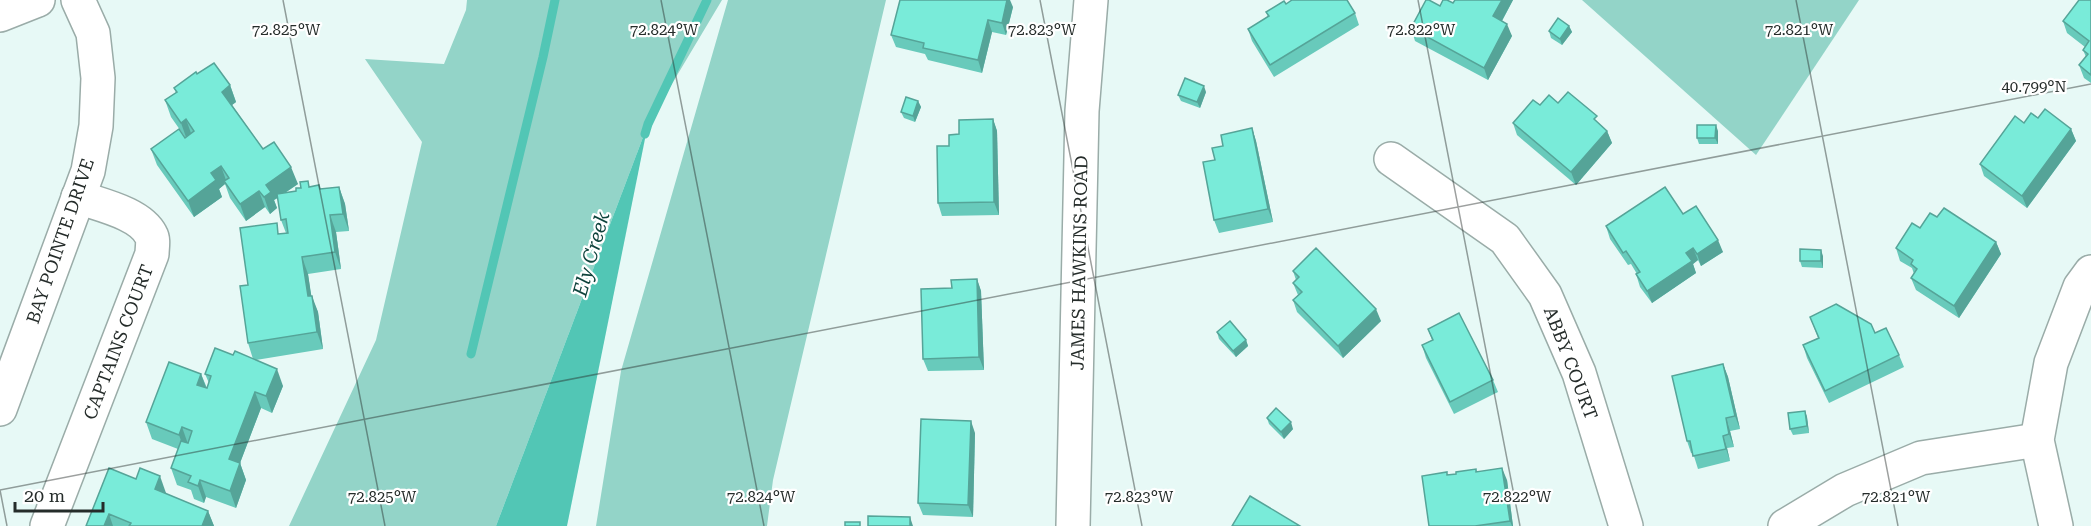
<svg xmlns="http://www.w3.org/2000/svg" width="2091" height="526" font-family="'Roboto Serif',serif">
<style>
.green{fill:#93d4c8}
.water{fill:#52c6b5}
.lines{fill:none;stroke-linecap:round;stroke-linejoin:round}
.stream{stroke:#52c6b5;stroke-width:9}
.minor-casing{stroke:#9aaca8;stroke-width:36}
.minor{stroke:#fff;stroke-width:33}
.wall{fill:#68cabb}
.shaded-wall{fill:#55a498}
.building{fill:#79ebd9;stroke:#55a498;stroke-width:1.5}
.ticks{fill:none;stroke:#252c2a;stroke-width:1.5;stroke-opacity:0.45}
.labels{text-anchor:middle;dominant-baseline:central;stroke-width:4.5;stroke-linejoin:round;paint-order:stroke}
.street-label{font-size:18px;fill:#252c2a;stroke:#fff}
.water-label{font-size:20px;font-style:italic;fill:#0e433c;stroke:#fff}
.ticks-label{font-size:15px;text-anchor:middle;fill:#252c2a;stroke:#fff;stroke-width:4.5;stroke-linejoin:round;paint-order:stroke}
</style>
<rect width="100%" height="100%" fill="#e7f9f6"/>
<g class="green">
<path d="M467,0H722L648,124L496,526H289L376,340L422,142L365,59L444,64L466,10Z"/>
<path d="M728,0H886L773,480L767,526H596L621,371Z"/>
<path d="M1582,0H1859L1756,155Z"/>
</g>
<path class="water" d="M648,124L567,526H496Z"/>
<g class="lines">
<g class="stream">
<path d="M645,134L648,124L707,0"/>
<path d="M471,354L543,57L555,0"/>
</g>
<defs>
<g id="minor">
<path d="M0,15L38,0"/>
<path d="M1391,159L1505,239L1545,295L1579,373L1626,526"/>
<path d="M0,409L88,171L96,126L98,78L93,33L78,0"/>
<path d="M47,526L152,254C152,248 154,240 151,235C140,213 100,205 78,197"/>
<path d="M1073,526L1082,111L1091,0"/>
<path d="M1785,526L1845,490L1921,458L2037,440"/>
<path d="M2056,526L2037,440L2051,363L2080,287L2091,272"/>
</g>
</defs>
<use href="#minor" class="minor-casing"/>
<use href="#minor" class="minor"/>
</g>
<g class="wall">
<path d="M1455,0H1513L1502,21L1512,36L1488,80L1415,41L1411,28L1440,6L1453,3Z"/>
<path d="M2091,0V83L2084,78L2079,65L2086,57L2083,50L2085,47L2067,33L2063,21Z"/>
<path d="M1286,4L1355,13L1359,25L1274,77L1252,41L1248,29L1268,17L1266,12Z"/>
<path d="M1013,7L1006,35L992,32L982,73L928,60L925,54L896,47L891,35Z"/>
<path d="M1569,26L1572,32L1562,45L1551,38L1549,31Z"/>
<path d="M197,74L230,85L236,102L232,105L263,149L298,184L285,193L296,191L311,186L321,189L339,187L345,204L349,231L336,232L341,269L308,274L311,296L318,312L323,349L256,360L283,386L272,413L261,408L240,463L246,480L236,508L206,497L204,503L194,499L191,490L177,485L171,468L178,449L152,439L146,422L201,374L207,388L209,383L205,374L233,355L253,359L248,343V285L281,234L286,233L281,220L278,198L274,200L277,208L270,214L265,207L246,221L230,198L225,184L219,189L222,197L194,217L157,165L151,149L185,137L171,117L165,100L176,93L174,88Z"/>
<path d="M1206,92L1200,108L1181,101L1178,95Z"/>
<path d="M918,101L921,107L915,122L904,118L901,112Z"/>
<path d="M1558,103L1599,124L1607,131L1612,143L1576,185L1517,135L1513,123Z"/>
<path d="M993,119L997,131L999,215L942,216L938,203L949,146L959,134Z"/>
<path d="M2024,123L2071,129L2076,141L2027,208L1984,176L1980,164Z"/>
<path d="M1252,128L1256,141L1273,222L1219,233L1214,220L1215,160L1223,146Z"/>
<path d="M1718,131V144H1699L1697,138Z"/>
<path d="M1683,214L1723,252L1701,266L1698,260L1693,264L1696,273L1652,303L1640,287L1636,274H1637L1631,264L1628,265L1610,239L1606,226Z"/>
<path d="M1937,217L1996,242L2001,254L1959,318L1916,290L1911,278L1914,274L1912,268L1900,261L1896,248L1920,228Z"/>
<path d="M1823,256V268L1802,267L1800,261Z"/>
<path d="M1293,271L1381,321L1343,358L1297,312L1293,300L1298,295L1293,283L1296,280Z"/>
<path d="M977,279L981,291L984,370L928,371L923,359L952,288Z"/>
<path d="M1810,317L1875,333L1899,355L1904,367L1829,403L1807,358L1803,345L1818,338Z"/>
<path d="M1428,329L1493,380L1498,392L1454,414L1426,358L1422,345L1432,340Z"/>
<path d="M1217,332L1246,340L1248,346L1236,357L1219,339Z"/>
<path d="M1723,364L1728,377L1740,429L1730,431L1734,447L1727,448L1730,461L1698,469L1693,453H1691L1687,441Z"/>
<path d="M1805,411L1807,417L1809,433L1793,435L1790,429Z"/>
<path d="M1267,418L1293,429L1284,439L1269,424Z"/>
<path d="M975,433L973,517L923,515L918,503Z"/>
<path d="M109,468L166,493V494L208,511L214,526H86Z"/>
<path d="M1476,469L1477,472L1507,480L1513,526H1429L1448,475L1456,474Z"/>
</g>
<g class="shaded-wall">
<path d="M1007,0H1010L1013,7L1006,35L1002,23Z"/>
<path d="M1502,0H1513L1498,28L1493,16Z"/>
<path d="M988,20L992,32L982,73L978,60Z"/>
<path d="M1507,24L1512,36L1488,80L1484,68Z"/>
<path d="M1569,26L1572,32L1562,45L1560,39Z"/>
<path d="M230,85L236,102L228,108L222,92Z"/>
<path d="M1204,86L1206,92L1200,108L1197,102Z"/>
<path d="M918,101L921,107L915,122L913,116Z"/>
<path d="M186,119L192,136L187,140L181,123Z"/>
<path d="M993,119L997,131L999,215L994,202Z"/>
<path d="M1716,125L1718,131V144L1715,138Z"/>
<path d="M1252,128L1256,141L1273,222L1268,209Z"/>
<path d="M2071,129L2076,141L2027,208L2022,196Z"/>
<path d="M1607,131L1612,143L1576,185L1571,172Z"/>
<path d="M221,166L227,183L224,181L225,184L219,189L222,197L194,217L188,201L211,173Z"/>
<path d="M291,167L298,184L274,200L277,208L270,214L264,197L266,185Z"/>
<path d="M339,187L345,204L349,231L343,214Z"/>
<path d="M259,191L265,207L246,221L240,204Z"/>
<path d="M330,215L336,232L341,269L335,252Z"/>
<path d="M1718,240L1723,252L1701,266L1697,254Z"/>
<path d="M1996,242L2001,254L1959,318L1954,306Z"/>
<path d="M1693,248L1698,260L1693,264L1696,273L1652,303L1647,291L1686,253Z"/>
<path d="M1821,250L1823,256V268L1821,261Z"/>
<path d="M302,257L308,274L314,313L308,296Z"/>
<path d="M977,279L981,291L984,370L979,357Z"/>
<path d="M312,296L318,312L323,349L317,332Z"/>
<path d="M1376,309L1381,321L1343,358L1338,346Z"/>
<path d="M1246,340L1248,346L1236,357L1233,351Z"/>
<path d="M1723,364L1728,377L1740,429L1735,416Z"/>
<path d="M277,369L283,386L272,413L266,396Z"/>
<path d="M201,374L207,390L197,385Z"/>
<path d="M255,392L261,408L240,463L246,480L236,508L230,491L229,459Z"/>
<path d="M1805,411L1807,417L1809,433L1807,426Z"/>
<path d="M1726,418L1730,431L1734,447L1729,434Z"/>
<path d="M971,421L975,433L973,517L968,505Z"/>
<path d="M1291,422L1293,429L1284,439L1281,432Z"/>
<path d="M182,427L188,444L185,452L179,435Z"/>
<path d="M1723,436L1727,448L1730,461L1726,449Z"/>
<path d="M1502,468L1507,480L1513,526H1512L1510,521Z"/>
<path d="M160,476L166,493L161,506L155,489Z"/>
<path d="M200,480L206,497L204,503L198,486Z"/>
<path d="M208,511L214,526H202Z"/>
<path d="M109,514L113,526H104Z"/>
<path d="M910,517L913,526H910Z"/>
</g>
<g class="building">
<path d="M900,0H1007L1002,23L988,20L978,60L923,48L924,43L891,35Z"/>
<path d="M1292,0H1347L1355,13L1270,65L1248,29L1269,16L1266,12L1284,1L1286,4Z"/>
<path d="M1426,0H1429L1440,6L1443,0H1447L1453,3L1455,0H1502L1493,16L1507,24L1484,68L1411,28Z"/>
<path d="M2079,0H2091V75L2079,65L2088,54L2083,50L2089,41L2063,21Z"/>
<path d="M1558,18L1569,26L1560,39L1549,31Z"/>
<path d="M214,63L230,85L222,92L263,149L274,142L291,167L266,185L271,192L264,197L259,191L240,204L224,181L229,178L221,166L211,173L216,180L188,201L151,149L179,129L185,138L194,131L186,119L181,123L165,100L177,92L174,88L196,72L197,74Z"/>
<path d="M1185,78L1204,86L1197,102L1178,95Z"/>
<path d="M1568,92L1597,116L1594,119L1607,131L1571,172L1513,123L1533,100L1540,105L1549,95L1558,103Z"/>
<path d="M906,97L918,101L913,116L901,112Z"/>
<path d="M2045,109L2071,129L2022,196L1980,164L2015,116L2024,123L2031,113L2038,118Z"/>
<path d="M993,119L994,202L938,203L937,146H949V135L959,134V120Z"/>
<path d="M1697,125H1716L1715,138H1697Z"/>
<path d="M1252,128L1268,209L1214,220L1203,162L1215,160L1212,148L1223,146L1221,135Z"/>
<path d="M308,181L309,187L319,185L320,189L339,187L343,214L330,215L335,252L302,257L308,296H312L317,332L248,343L240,286L248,285L240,228L277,223L278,234L288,233L286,219L281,220L277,194L296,191V188H301L300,182Z"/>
<path d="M1665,187L1683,214L1696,206L1718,240L1697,254L1693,248L1686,253L1692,261L1647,291L1636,274L1640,272L1626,251L1623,253L1606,226Z"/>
<path d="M1944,208L1996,242L1954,306L1911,278L1917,269L1911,264L1913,260L1896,248L1912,223L1920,228L1930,213L1937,217Z"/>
<path d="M1316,248L1376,309L1338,346L1293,300L1302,292L1293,283L1299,277L1293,271Z"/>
<path d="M1800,249L1821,250V261H1800Z"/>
<path d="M977,279L979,357L923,359L921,289L952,288L951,280Z"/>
<path d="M1836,304L1871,324L1875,333L1886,328L1899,355L1825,391L1803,345L1819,338L1810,317Z"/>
<path d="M1459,313L1493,380L1450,402L1422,345L1433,340L1428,329Z"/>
<path d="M1230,321L1246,340L1233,351L1217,332Z"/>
<path d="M215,348L233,355L235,351L277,369L266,396L255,392L229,459L240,463L230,491L200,480L198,486L188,482L191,476L171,468L181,441L188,443L192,431L182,427L179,435L146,422L169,362L201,374L197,385L207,388L211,376L205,374Z"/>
<path d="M1723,364L1735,416L1726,418L1729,434L1723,436L1726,449L1693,456L1690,441H1687L1672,376Z"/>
<path d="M1276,408L1291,422L1281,432L1267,418Z"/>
<path d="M1805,411L1807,426L1790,429L1788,413Z"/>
<path d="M921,419L971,421L968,505L918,503Z"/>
<path d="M109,468L136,479L140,468L160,476L155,489L208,511L202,526H129L131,523L109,514L104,526H86Z"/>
<path d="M1502,468L1510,521L1475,526H1429L1422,476L1447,472V475L1456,474V472L1476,469V472Z"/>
<path d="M1250,496L1300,526H1232Z"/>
<path d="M868,516L910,517V526H868Z"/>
<rect x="845" y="522" width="15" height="4"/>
</g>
<path class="ticks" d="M283,0L385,526M661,0L764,526M1040,0L1142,526M1418,0L1520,526M1796,0L1898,526M0,490L7,526M0,490L2091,84"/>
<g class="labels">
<g class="street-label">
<text transform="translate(60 241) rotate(-71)">BAY POINTE DRIVE</text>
<text transform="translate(1079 263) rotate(-89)">JAMES HAWKINS ROAD</text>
<text transform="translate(118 342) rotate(-69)">CAPTAINS COURT</text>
<text transform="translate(1571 363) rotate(69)">ABBY COURT</text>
</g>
<g class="water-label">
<text transform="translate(591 254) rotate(-74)">Ely Creek</text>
</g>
</g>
<g class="ticks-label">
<text x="286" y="35">72.825°W</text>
<text x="664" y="35">72.824°W</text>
<text x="1042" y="35">72.823°W</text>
<text x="1421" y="35">72.822°W</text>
<text x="1799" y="35">72.821°W</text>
<text x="2034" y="92">40.799°N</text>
<text x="382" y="502">72.825°W</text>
<text x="761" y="502">72.824°W</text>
<text x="1139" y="502">72.823°W</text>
<text x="1517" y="502">72.822°W</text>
<text x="1896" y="502">72.821°W</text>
</g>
<path d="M15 502v9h88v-9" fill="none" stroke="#252c2a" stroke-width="3"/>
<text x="24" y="502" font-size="18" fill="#252c2a" stroke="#ffffff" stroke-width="4.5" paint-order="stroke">20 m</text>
</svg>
